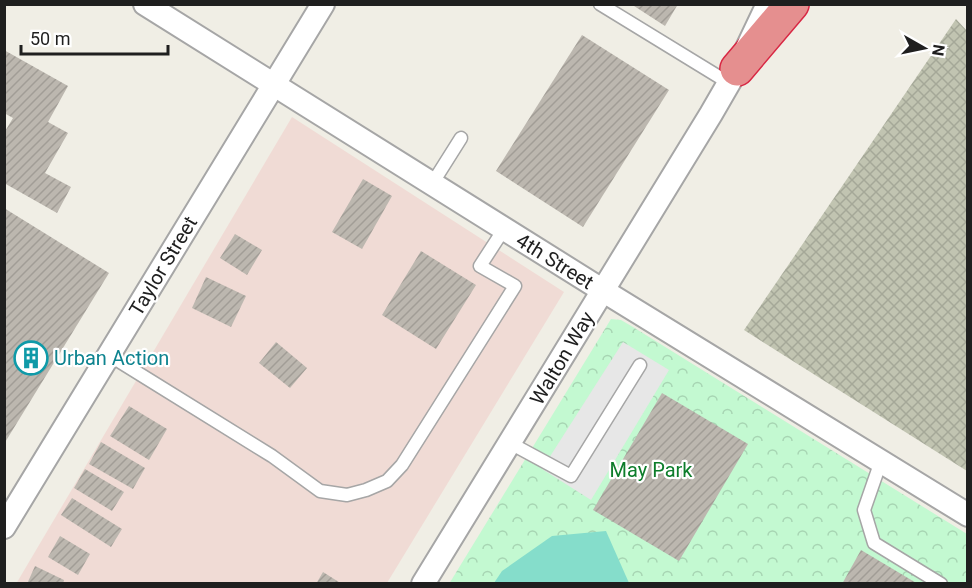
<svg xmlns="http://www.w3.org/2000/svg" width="972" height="588" font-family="Roboto,sans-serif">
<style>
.commercial{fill:#f0dbd5}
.construction{fill:url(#construction-cross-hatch)}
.park{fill:url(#park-crowns)}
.pitch{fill:#85ddcb}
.parking{fill:#e7e7e7}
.building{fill:url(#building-hatch)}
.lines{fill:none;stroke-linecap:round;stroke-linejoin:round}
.lane-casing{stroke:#a6a6a6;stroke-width:15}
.street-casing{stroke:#a6a6a6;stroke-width:26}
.highway-casing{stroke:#d82844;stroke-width:36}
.lane{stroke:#fff;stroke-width:12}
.street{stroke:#fff;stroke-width:22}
.highway{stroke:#e58f8f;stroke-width:33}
.labels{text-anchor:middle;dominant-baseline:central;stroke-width:4.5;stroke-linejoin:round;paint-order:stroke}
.street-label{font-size:20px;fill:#1f1f1f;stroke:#fff}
.culture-label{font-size:20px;fill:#0d838f;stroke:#fff;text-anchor:start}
.park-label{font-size:20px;fill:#0d7d2b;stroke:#fff}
</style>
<defs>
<pattern id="construction-cross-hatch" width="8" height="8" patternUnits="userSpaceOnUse" patternTransform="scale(1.5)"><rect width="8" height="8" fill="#c1c4b1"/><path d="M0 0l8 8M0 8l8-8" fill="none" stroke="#a5a898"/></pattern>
<pattern id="park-crowns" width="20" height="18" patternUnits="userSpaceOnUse" patternTransform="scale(1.5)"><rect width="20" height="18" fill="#c3f9d1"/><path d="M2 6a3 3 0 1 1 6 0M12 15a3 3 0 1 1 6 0" fill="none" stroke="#a7d5b3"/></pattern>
<pattern id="building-hatch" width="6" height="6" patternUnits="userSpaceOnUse" patternTransform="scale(1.5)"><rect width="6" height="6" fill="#bcb7af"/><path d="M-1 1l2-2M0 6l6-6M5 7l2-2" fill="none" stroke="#a19d96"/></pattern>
</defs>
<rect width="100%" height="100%" fill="#f0eee5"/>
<path class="commercial" d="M292,117L564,292L387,583L16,584Z"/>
<path class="construction" d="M956,19L968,32L967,471L744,330Z"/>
<path class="park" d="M611,319L621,320L633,327L967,534V583L449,584Z"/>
<path class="pitch" d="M606,531L629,583H494L502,571L552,536Z"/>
<path class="parking" d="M623,342L669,370L591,500L542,469Z"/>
<g class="building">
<path d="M631,4H678L665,26Z"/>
<path d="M582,35L669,90L583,227L496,171Z"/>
<path d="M4,50L68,86L48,122L68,133L45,173L71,187L57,213L4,183V133L13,118L4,113Z"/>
<path d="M363,179L392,196L362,249L332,232Z"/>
<path d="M4,208L109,273L4,444Z"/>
<path d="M235,234L262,250L247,275L220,258Z"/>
<path d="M421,251L476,285L436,349L382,315Z"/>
<path d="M206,277L246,296L231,327L192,308Z"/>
<path d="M276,342L307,368L290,388L259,363Z"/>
<path d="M662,393L748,444L679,561L593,510Z"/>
<path d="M129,406L167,429L149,460L110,436Z"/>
<path d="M101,442L145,468L133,489L89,464Z"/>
<path d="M85,469L124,492L112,511L74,488Z"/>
<path d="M72,498L122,529L111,547L61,515Z"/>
<path d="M60,536L90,554L78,575L48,557Z"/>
<path d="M861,550L918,584H842Z"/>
<path d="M35,566L64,580L63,584H27Z"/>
<path d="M323,572L342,584H316Z"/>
</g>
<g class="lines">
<defs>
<g id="lane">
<path d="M600,4L729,83"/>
<path d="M432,184L461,138"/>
<path d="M109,355L272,456L320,491L347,495L366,490L387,481L402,465L515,286L480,266L504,229"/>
<path d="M510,443L571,476L640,365"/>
<path d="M881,461L864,510L874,543L941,584"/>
</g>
<g id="street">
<path d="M145,4L602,290L968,515"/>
<path d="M4,527L323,4"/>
<path d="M423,584L711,114L737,69L768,4"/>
</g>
<path id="highway" d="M737,69L792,4"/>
</defs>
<use href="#lane" class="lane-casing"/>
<use href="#street" class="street-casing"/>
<use href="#highway" class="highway-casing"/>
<use href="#lane" class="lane"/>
<use href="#street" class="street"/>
<use href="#highway" class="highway"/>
</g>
<defs>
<symbol id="building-ring" viewBox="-11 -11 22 22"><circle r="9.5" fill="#fff" stroke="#0f9aa8" stroke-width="1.5"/><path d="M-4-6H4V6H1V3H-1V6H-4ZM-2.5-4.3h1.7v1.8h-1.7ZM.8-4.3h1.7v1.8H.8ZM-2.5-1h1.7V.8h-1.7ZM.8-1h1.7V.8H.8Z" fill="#0f9aa8"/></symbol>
</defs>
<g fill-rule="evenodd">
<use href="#building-ring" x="12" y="339" width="38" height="38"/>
</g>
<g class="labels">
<g class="street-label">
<text transform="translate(555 261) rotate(32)">4th Street</text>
<text transform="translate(163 266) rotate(-59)">Taylor Street</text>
<text transform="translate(562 358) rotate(-59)">Walton Way</text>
</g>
<g class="culture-label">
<text x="54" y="358">Urban Action</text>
</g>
<g class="park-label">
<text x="651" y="470">May Park</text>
</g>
</g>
<rect width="972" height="588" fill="none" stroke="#1f1f1f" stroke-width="12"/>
<g transform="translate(924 48) rotate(99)" stroke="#ffffff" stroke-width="4.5" paint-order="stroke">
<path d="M0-4.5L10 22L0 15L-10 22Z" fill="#1f1f1f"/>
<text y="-9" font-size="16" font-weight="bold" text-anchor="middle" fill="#1f1f1f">N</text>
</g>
<path d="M21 45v9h147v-9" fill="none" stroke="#1f1f1f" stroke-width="3"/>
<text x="30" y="45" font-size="18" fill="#1f1f1f" stroke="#ffffff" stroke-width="4.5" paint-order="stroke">50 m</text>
</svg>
